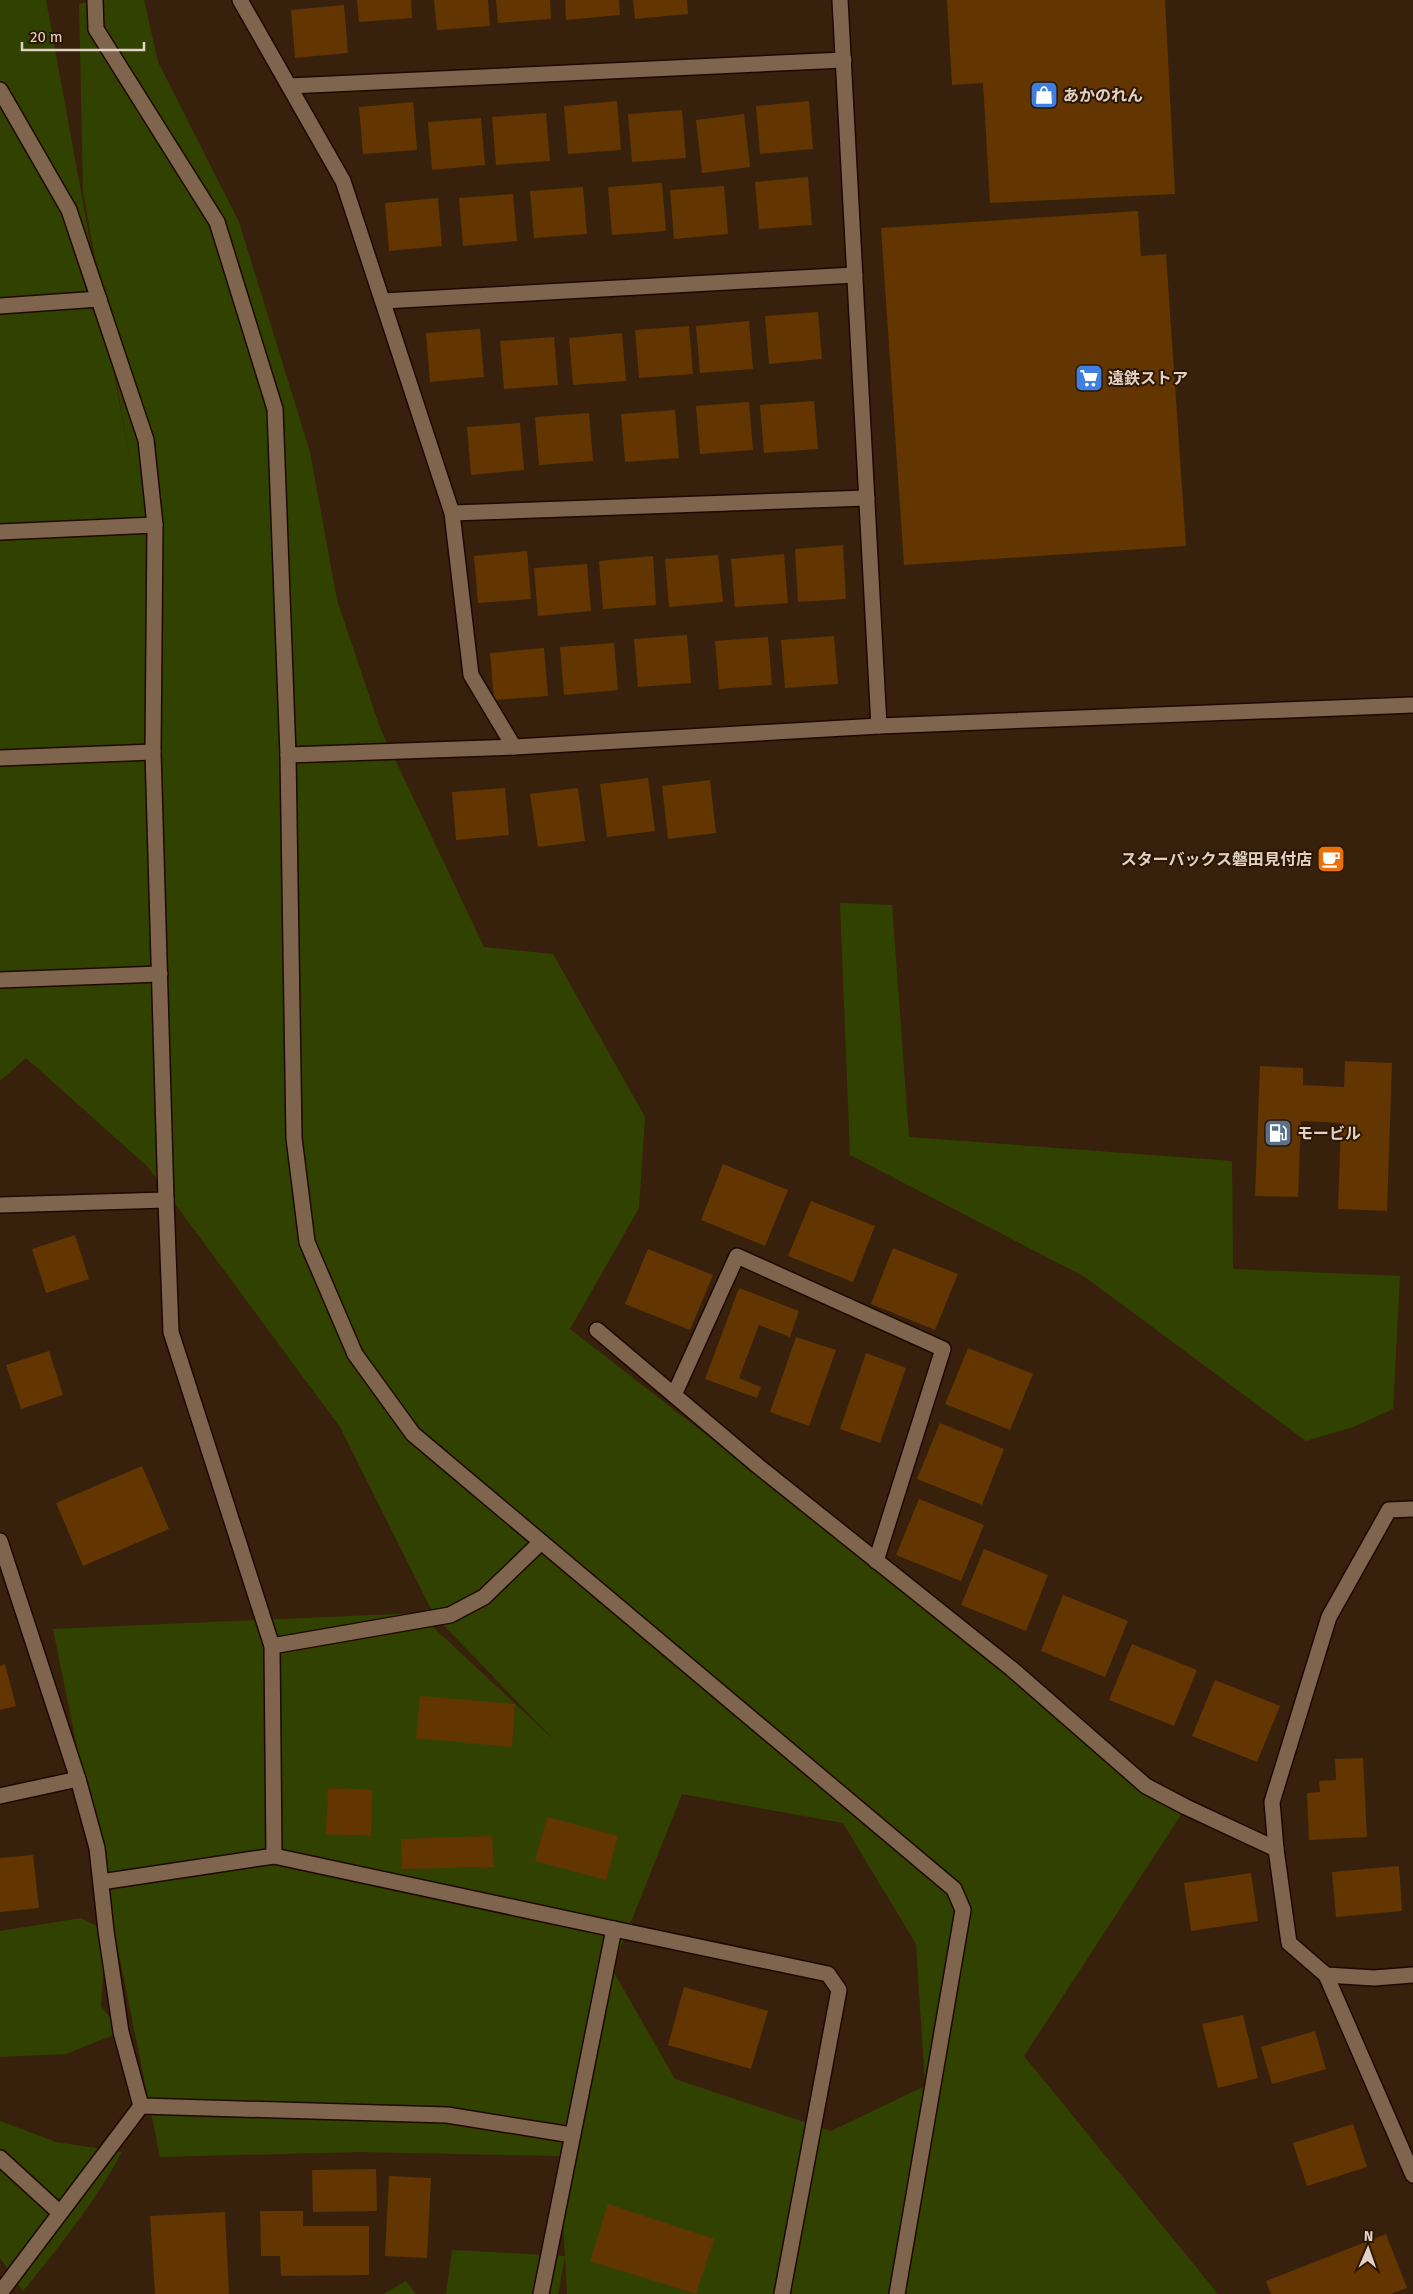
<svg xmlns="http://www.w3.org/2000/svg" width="1413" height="2294" font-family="'Fira Sans','Noto Sans JP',sans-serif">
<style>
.green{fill:#314200;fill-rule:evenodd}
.building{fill:#623501}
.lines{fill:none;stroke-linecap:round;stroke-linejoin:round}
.street-casing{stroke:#1e0900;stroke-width:18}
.street{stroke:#7f644e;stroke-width:15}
.labels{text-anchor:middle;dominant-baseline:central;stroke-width:4;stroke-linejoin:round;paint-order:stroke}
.poi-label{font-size:16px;font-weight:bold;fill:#e2d2c6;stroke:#2d1703;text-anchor:start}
</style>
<rect width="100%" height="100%" fill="#37210c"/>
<g class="green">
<path d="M0,0H46L133,477L83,191L79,4L93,0H144L158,62L239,222L310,452L337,600L380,728L484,947L553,954L645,1117L639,1208L570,1329L1186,1807L1024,2056L1218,2294H781L795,2264L799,2249L778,2294H567L565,2257L558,2294H446L452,2250L565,2256L559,2156L359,2152L160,2157L53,1629L418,1613L555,1741L434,1615L340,1427L147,1166L26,1058L0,1081ZM682,1794L843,1823L916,1944L925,2086L831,2131L675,2079L612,1969Z"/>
<path d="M840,903L892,905L909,1137L1232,1161L1233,1269L1400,1276L1393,1409L1353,1427L1306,1441L1085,1277L850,1155Z"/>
<path d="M81,1918L106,1931L101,2006L121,2032L66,2054L0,2057V1931Z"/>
<path d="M0,2121L56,2142L122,2152C95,2202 59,2247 23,2291L0,2258Z"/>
<path d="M406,2281L416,2294H384Z"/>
</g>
<g class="building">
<path d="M357,0H411L412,18L359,22Z"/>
<path d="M434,0H488L490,26L437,30Z"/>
<path d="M496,0H550L551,19L498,23Z"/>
<path d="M565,0H619L620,15L566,20Z"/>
<path d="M633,0H687L688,14L635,19Z"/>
<path d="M947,0H1165L1175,194L990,203L983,83L952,85Z"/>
<path d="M344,5L348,53L295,58L291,10Z"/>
<path d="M617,101L621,150L568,154L564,106Z"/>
<path d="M809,101L813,149L760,154L756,106Z"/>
<path d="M413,102L417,150L363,154L359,107Z"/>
<path d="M682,110L686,158L632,162L628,114Z"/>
<path d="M546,113L550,161L496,165L492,117Z"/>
<path d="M744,114L750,167L702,173L696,120Z"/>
<path d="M481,118L485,165L432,170L428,122Z"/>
<path d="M808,177L812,225L759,229L755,182Z"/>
<path d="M662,183L666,231L612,235L608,187Z"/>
<path d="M724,186L728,234L674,239L670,190Z"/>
<path d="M583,187L587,234L534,238L530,191Z"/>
<path d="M513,194L517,241L463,246L459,198Z"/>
<path d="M438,198L442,246L389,251L385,203Z"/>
<path d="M1138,211L1141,256L1166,254L1186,546L904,565L881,228Z"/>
<path d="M818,312L822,359L769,364L765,316Z"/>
<path d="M749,321L753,369L700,373L696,326Z"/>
<path d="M689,326L693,374L639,378L635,330Z"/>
<path d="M480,329L484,377L430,382L426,333Z"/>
<path d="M622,333L626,381L573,385L569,338Z"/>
<path d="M554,337L558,385L504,389L500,341Z"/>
<path d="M814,401L818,449L764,453L760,405Z"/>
<path d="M749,402L753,450L700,454L696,406Z"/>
<path d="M675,410L679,458L625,462L621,414Z"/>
<path d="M589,413L593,461L539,465L535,417Z"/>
<path d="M520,423L524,470L471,475L467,427Z"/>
<path d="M843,545L846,599L798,602L795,549Z"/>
<path d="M527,551L531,599L478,603L474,556Z"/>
<path d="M784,554L788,603L735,607L731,559Z"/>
<path d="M718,555L723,602L669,607L665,559Z"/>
<path d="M653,556L656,605L603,609L599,561Z"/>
<path d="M587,564L591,611L538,616L534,568Z"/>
<path d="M687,635L691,683L638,687L634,639Z"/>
<path d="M834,636L838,684L785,688L781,640Z"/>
<path d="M768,637L772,685L719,689L715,641Z"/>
<path d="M614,643L618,690L564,695L560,647Z"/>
<path d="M544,648L548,696L494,700L490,653Z"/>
<path d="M648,778L655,831L607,837L600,784Z"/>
<path d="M710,780L716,833L668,839L662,786Z"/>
<path d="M505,788L509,835L456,840L452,792Z"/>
<path d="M578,788L585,841L538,847L530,794Z"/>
<path d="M1345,1061L1392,1063L1387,1211L1338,1209L1341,1123L1301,1121L1298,1197L1255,1196L1260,1066L1303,1068V1085L1344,1087Z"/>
<path d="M723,1164L788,1190L765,1246L701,1220Z"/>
<path d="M811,1201L875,1226L853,1282L788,1256Z"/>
<path d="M75,1235L89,1279L46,1293L32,1249Z"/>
<path d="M893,1248L958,1274L935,1330L871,1304Z"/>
<path d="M648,1249L713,1275L690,1330L625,1304Z"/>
<path d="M739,1288L799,1311L790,1337L759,1325L739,1378L761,1387L757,1398L705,1379Z"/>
<path d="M796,1337L836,1350L809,1426L770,1412Z"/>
<path d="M968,1348L1033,1374L1010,1430L945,1404Z"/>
<path d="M49,1351L63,1395L21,1409L6,1365Z"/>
<path d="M866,1353L906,1368L880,1443L840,1429Z"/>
<path d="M940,1423L1004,1449L982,1505L917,1479Z"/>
<path d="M142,1466L169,1529L83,1566L56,1503Z"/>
<path d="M919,1499L984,1525L961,1581L896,1555Z"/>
<path d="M984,1549L1048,1575L1026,1631L961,1605Z"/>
<path d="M1063,1595L1128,1621L1105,1677L1041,1651Z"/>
<path d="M1132,1644L1197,1670L1174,1726L1109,1700Z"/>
<path d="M5,1664L16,1706L0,1710V1666Z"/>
<path d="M1215,1680L1280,1706L1257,1762L1192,1736Z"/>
<path d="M420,1696L515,1704L512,1747L416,1738Z"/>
<path d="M1363,1758L1367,1837L1309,1840L1307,1793L1320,1792L1319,1781L1336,1780L1335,1759Z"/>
<path d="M328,1788L372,1790L371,1836L326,1834Z"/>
<path d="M547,1817L618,1836L606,1880L535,1861Z"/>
<path d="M492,1836L494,1867L402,1869L401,1839Z"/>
<path d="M33,1855L39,1908L0,1912V1858Z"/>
<path d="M1399,1866L1402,1911L1336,1917L1332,1872Z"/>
<path d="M1251,1873L1258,1921L1191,1931L1184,1883Z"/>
<path d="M684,1987L768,2011L751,2069L668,2045Z"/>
<path d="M1243,2015L1258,2078L1218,2088L1202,2024Z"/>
<path d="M1315,2031L1326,2069L1272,2084L1261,2047Z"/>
<path d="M1353,2124L1367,2167L1307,2186L1293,2143Z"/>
<path d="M376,2169L377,2211L313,2212L312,2170Z"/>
<path d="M389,2176L431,2178L427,2258L385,2256Z"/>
<path d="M608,2204L714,2239L696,2294L590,2261Z"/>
<path d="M260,2211H303V2226H369V2275L281,2276L280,2256H261Z"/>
<path d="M225,2212L229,2294H155L150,2216Z"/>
<path d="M1386,2234L1407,2288L1391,2294H1271L1266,2281Z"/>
</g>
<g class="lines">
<defs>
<g id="street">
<path d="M95,0L96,29L217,222L275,409L288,755L294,1138L307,1242L355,1354L413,1434L954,1889L963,1910L897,2294"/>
<path d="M240,0L343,181L452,513L471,675L514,747L879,726L1413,705"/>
<path d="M840,0L879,726"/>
<path d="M289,86L844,60"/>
<path d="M0,90L69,210L146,440L155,525L153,752L166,1200L0,1205"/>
<path d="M383,301L855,275"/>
<path d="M0,306L99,299"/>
<path d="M452,513L867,498"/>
<path d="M0,532L155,525"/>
<path d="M288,755L514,747"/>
<path d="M0,758L153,752"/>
<path d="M0,980L160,974"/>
<path d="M166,1200L171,1332L272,1646L274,1856"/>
<path d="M597,1330L758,1466L1012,1669L1146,1786L1186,1807L1276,1849L1289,1943L1326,1975L1374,1978L1413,1975"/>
<path d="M674,1395L737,1256L943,1349L876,1561"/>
<path d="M0,1541L78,1779L97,1848L106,1931L121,2032L141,2106L0,2293"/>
<path d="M272,1646L450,1615L484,1597L541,1542"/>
<path d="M0,1796L78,1779"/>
<path d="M1276,1849L1272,1802L1329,1617L1389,1510L1413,1509"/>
<path d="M101,1882L274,1856L614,1929L541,2294"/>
<path d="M614,1929L828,1974L839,1990L782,2294"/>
<path d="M1326,1975L1413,2175"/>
<path d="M141,2106L447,2115L572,2135"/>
<path d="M0,2158L60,2213"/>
</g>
</defs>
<use href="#street" class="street-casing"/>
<use href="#street" class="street"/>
</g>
<defs>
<symbol id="shop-square" viewBox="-11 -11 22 22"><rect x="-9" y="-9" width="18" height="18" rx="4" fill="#3f7fe0" stroke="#2d1703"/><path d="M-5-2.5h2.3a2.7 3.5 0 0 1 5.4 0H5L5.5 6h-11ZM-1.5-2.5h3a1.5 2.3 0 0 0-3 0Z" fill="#fff"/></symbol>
<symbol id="supermarket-square" viewBox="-11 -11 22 22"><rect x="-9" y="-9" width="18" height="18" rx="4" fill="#3f7fe0" stroke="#2d1703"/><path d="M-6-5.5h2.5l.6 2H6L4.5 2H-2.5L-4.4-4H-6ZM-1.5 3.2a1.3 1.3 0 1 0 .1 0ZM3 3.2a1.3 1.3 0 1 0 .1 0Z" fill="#fff"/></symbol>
<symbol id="cafe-square" viewBox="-11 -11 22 22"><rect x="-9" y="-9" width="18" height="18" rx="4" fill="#e8710a" stroke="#2d1703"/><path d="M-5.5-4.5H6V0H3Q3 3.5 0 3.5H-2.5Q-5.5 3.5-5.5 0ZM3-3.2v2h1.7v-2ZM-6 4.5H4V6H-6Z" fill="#fff"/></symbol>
<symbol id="fuel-square" viewBox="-11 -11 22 22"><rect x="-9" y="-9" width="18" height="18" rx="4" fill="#5c6f8a" stroke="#2d1703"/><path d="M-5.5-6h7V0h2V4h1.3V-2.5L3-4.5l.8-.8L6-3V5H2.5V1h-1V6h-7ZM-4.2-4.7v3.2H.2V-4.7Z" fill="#fff"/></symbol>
</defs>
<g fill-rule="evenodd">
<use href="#shop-square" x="1028" y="79" width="32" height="32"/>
<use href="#supermarket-square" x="1073" y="362" width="32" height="32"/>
<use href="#cafe-square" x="1315" y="843" width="32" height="32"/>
<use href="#fuel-square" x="1262" y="1117" width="32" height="32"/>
</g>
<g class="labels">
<g class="poi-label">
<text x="1063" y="95">あかのれん</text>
<text x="1108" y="378">遠鉄ストア</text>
<text x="1312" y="859" text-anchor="end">スターバックス磐田見付店</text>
<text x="1297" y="1133">モービル</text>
</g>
</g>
<g transform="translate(1368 2249) rotate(2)" stroke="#2d1703" stroke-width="4" paint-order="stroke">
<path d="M0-4L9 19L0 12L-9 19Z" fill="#e2d2c6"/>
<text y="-8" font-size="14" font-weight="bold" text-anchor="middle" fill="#e2d2c6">N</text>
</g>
<path d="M22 42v8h122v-8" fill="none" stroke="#e2d2c6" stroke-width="2.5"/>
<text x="30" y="42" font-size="15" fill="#e2d2c6" stroke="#2d1703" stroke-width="4" paint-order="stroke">20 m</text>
</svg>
